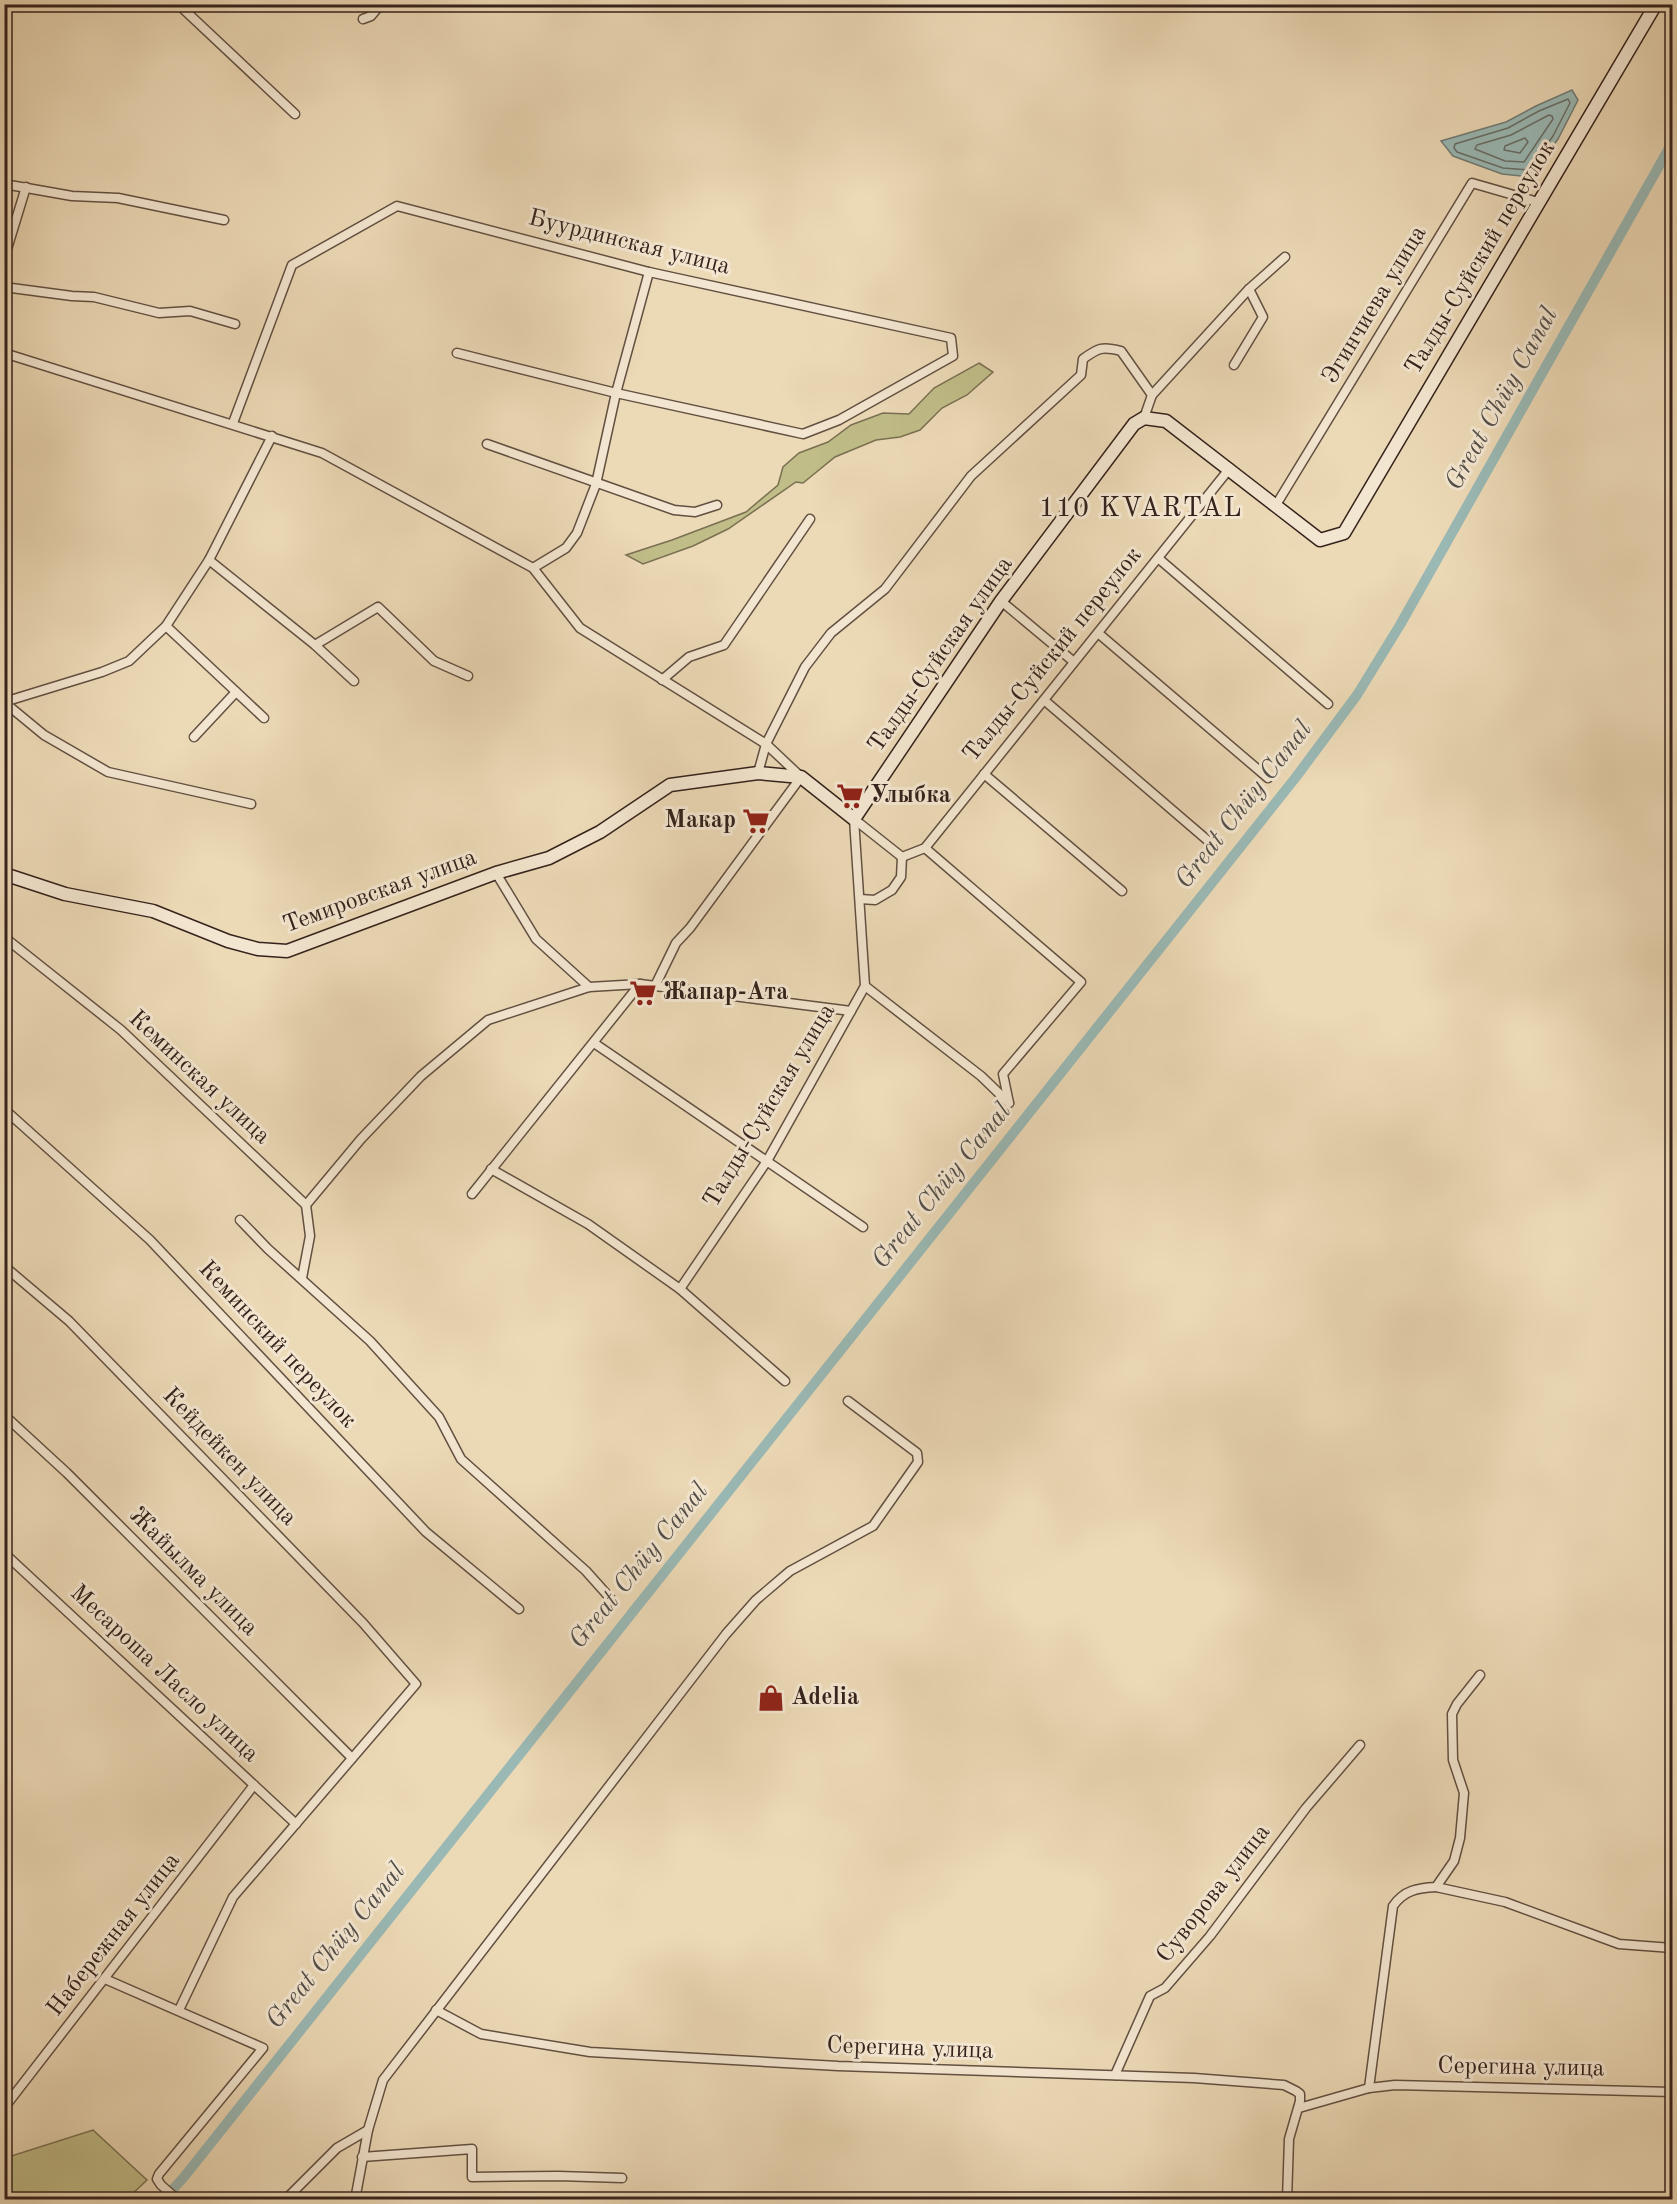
<svg xmlns="http://www.w3.org/2000/svg" width="1677" height="2204" font-family="'Old Standard TT',serif">
<style>
.green{fill:#c0bd88;stroke:#7a7052;stroke-width:1.5}
.water{fill:#9ab9b5;stroke:#727d78;stroke-width:1.5}
.lines{fill:none;stroke-linecap:round;stroke-linejoin:round}
.shore{stroke:#686e68;stroke-width:1.5}
.canal{stroke:#9ab9b5;stroke-width:10}
.street-casing{stroke:#635042;stroke-width:11}
.secondary-casing{stroke:#35221c;stroke-width:15}
.street{stroke:#f3e6d0;stroke-width:8}
.secondary{stroke:#f3e6d0;stroke-width:12}
.labels{text-anchor:middle;dominant-baseline:central;stroke-width:6;stroke-linejoin:round;paint-order:stroke}
.street-label{font-size:24px;fill:#35221c;stroke:#f3e6d0}
.poi-label{font-size:24px;font-weight:bold;fill:#35221c;stroke:#f3e6d0;text-anchor:start}
.water-label{font-size:26px;font-style:italic;fill:#534f4a;stroke:#f3e6d0}
.quarter-label{font-size:27px;letter-spacing:1.5px;fill:#35221c;stroke:#f3e6d0}
</style>
<rect width="100%" height="100%" fill="#ecd9b6"/>
<filter id="stains"><feTurbulence type="fractalNoise" baseFrequency=".00333" numOctaves="4"/><feColorMatrix values="0 0 0 0 .2 0 0 0 0 .09 0 0 0 0 .02 0 0 0 .5 -.17"/></filter>
<radialGradient id="worn" r=".72"><stop offset=".6" stop-color="#630" stop-opacity="0"/><stop offset="1" stop-color="#630" stop-opacity=".3"/></radialGradient>
<g class="green">
<path d="M979,363L993,372L967,395L942,408L920,430L900,437L876,440L835,457L803,483L796,482L728,529L693,546L643,564L626,555L672,540L746,512L778,485L783,467L799,453L828,442L851,425L883,413L909,414L934,388Z"/>
<path d="M93,2130L147,2180L127,2199L5,2200V2158Z"/>
</g>
<path class="water" d="M1572,90L1578,100L1558,139L1531,177L1502,174L1453,156L1441,141L1506,122L1536,106Z"/>
<g class="lines">
<g class="shore">
<path d="M1568,99L1570,103L1553,136L1528,170L1503,168L1457,152L1454,148L1455,144L1508,128L1539,111Z"/>
<path d="M1549,115L1552,116L1553,119L1524,162L1505,161L1475,149L1477,145L1511,135Z"/>
<path d="M1525,138L1528,142L1520,153L1504,150L1505,146Z"/>
</g>
<path class="canal" d="M163,2200L184,2177L1296,777L1357,695L1400,625L1672,143"/>
<defs>
<g id="street">
<path d="M178,4L295,114"/>
<path d="M363,19L371,16L381,4"/>
<path d="M4,184L72,196L118,198L224,220"/>
<path d="M4,259L26,187"/>
<path d="M4,287L72,296L94,297L159,313L190,311L235,324"/>
<path d="M4,353L322,453L533,568L580,628L766,744L801,777L690,928L676,943L655,986"/>
<path d="M1234,365L1263,317L1249,289"/>
<path d="M1144,418L1152,395L1249,289L1285,257"/>
<path d="M233,423L292,265L397,206L649,272L951,338L953,356L839,420L803,434L616,393L457,353"/>
<path d="M487,444L674,510L695,512L717,505"/>
<path d="M1276,505L1472,183L1538,202"/>
<path d="M1158,558L1328,704"/>
<path d="M209,560L315,645L354,681"/>
<path d="M533,568L566,548L577,533L596,484L616,393L649,272"/>
<path d="M1001,601L1074,662"/>
<path d="M166,626L264,718"/>
<path d="M1098,633L1268,778"/>
<path d="M315,645L378,607L434,661L468,676"/>
<path d="M662,680L689,657L724,645L810,519"/>
<path d="M1044,700L1213,845"/>
<path d="M4,702L102,672L129,661L166,626L209,560L272,436"/>
<path d="M4,702L44,735L108,772L251,804"/>
<path d="M194,737L236,692"/>
<path d="M758,773L766,744L805,667L831,633L885,589L971,476L1081,375L1083,359C1098,348 1102,346 1121,351L1152,395"/>
<path d="M984,774L1122,891"/>
<path d="M854,819L902,857"/>
<path d="M925,848L1081,982L1003,1074L1009,1103"/>
<path d="M902,857L925,848L1230,468"/>
<path d="M496,873L536,939L589,987"/>
<path d="M860,899L875,900L892,890L901,877L902,857"/>
<path d="M4,937L121,1030L306,1205L310,1236L302,1278"/>
<path d="M865,986L981,1076L1009,1103"/>
<path d="M594,1043L863,1227"/>
<path d="M4,1109L150,1240L426,1532L519,1609"/>
<path d="M491,1169L588,1224L680,1289L785,1381"/>
<path d="M472,1194L640,984"/>
<path d="M306,1205L361,1139L421,1076L488,1020L589,987L640,984L851,1011"/>
<path d="M240,1220L268,1249L370,1341L439,1417L461,1459L586,1571L611,1599"/>
<path d="M4,1266L69,1321L363,1623L416,1684L233,1897L179,2010"/>
<path d="M680,1289L767,1161L865,986L854,819"/>
<path d="M4,1415L67,1473L352,1758"/>
<path d="M4,1553L296,1824"/>
<path d="M1436,1887L1505,1902L1619,1944L1672,1948"/>
<path d="M105,1979L263,2048L159,2174L157,2179L161,2185L178,2200"/>
<path d="M436,2010L481,2034L590,2052L838,2066L1194,2078L1284,2085L1296,2091L1300,2094V2101L1289,2139L1287,2200"/>
<path d="M1115,2075L1150,1996L1165,1988L1210,1936L1306,1808L1360,1745"/>
<path d="M1369,2088L1393,1906C1404,1890 1418,1888 1436,1887L1454,1861L1460,1838L1464,1793L1453,1760L1452,1714L1457,1704L1480,1675"/>
<path d="M4,2108L254,1785"/>
<path d="M1299,2108L1369,2088L1395,2085L1672,2092"/>
<path d="M362,2157L472,2149V2177L558,2176L622,2178"/>
<path d="M280,2200L289,2196L337,2148L368,2130"/>
<path d="M355,2200L368,2130L383,2080L726,1634L756,1600L790,1571L873,1526L918,1462L917,1453L848,1401"/>
</g>
<path id="secondary" d="M4,874L65,894L153,911L228,941L258,949L287,951L496,873L549,858L600,832L670,785L758,773L801,777L854,819L1001,601L1134,424L1144,418L1166,421L1320,540L1344,533L1656,4"/>
</defs>
<use href="#street" class="street-casing"/>
<use href="#secondary" class="secondary-casing"/>
<use href="#street" class="street"/>
<use href="#secondary" class="secondary"/>
</g>
<defs>
<symbol id="supermarket-bare" viewBox="-9 -9 18 18"><path d="M-6-5.5h2.5l.6 2H6L4.5 2H-2.5L-4.4-4H-6ZM-1.5 3.2a1.3 1.3 0 1 0 .1 0ZM3 3.2a1.3 1.3 0 1 0 .1 0Z" fill="#8f2418" stroke="#f3e6d0" stroke-width="2.5" paint-order="stroke"/></symbol>
<symbol id="shop-bare" viewBox="-9 -9 18 18"><path d="M-5-2.5h2.3a2.7 3.5 0 0 1 5.4 0H5L5.5 6h-11ZM-1.5-2.5h3a1.5 2.3 0 0 0-3 0Z" fill="#8f2418" stroke="#f3e6d0" stroke-width="2.5" paint-order="stroke"/></symbol>
</defs>
<g fill-rule="evenodd">
<use href="#supermarket-bare" x="831" y="777" width="38" height="38"/>
<use href="#supermarket-bare" x="737" y="802" width="38" height="38"/>
<use href="#supermarket-bare" x="624" y="974" width="38" height="38"/>
<use href="#shop-bare" x="752" y="1679" width="38" height="38"/>
</g>
<g class="labels">
<g class="street-label">
<text transform="translate(629 243) rotate(14)">Буурдинская улица</text>
<text transform="translate(1481 258) rotate(-59)">Талды-Суйский переулок</text>
<text transform="translate(1375 305) rotate(-59)">Эгинчиева улица</text>
<text transform="translate(941 655) rotate(-55)">Талды-Суйская улица</text>
<text transform="translate(1053 655) rotate(-51)">Талды-Суйский переулок</text>
<text transform="translate(380 892) rotate(-20)">Темировская улица</text>
<text transform="translate(199 1078) rotate(43)">Кеминская улица</text>
<text transform="translate(770 1106) rotate(-59)">Талды-Суйская улица</text>
<text transform="translate(277 1345) rotate(47)">Кеминский переулок</text>
<text transform="translate(229 1457) rotate(46)">Кейдейкен улица</text>
<text transform="translate(193 1572) rotate(45)">Жайылма улица</text>
<text transform="translate(164 1674) rotate(43)">Месароша Ласло улица</text>
<text transform="translate(1214 1894) rotate(-52)">Суворова улица</text>
<text transform="translate(114 1935) rotate(-52)">Набережная улица</text>
<text transform="translate(910 2049) rotate(2)">Серегина улица</text>
<text transform="translate(1521 2068) rotate(1)">Серегина улица</text>
</g>
<g class="poi-label">
<text x="870" y="796">Улыбка</text>
<text x="736" y="821" text-anchor="end">Макар</text>
<text x="663" y="993">Жапар-Ата</text>
<text x="791" y="1698">Adelia</text>
</g>
<g class="water-label">
<text transform="translate(1502 399) rotate(-61)">Great Chüy Canal</text>
<text transform="translate(1244 805) rotate(-52)">Great Chüy Canal</text>
<text transform="translate(942 1186) rotate(-51)">Great Chüy Canal</text>
<text transform="translate(639 1566) rotate(-51)">Great Chüy Canal</text>
<text transform="translate(336 1946) rotate(-51)">Great Chüy Canal</text>
</g>
<g class="quarter-label">
<text x="1141" y="508">110 KVARTAL</text>
</g>
</g>
<rect width="1677" height="2204" fill="none" stroke="#ecd9b6" stroke-width="24"/>
<rect x="6" y="6" width="1665" height="2192" fill="none" stroke="#35221c" stroke-width="3"/>
<rect x="12" y="12" width="1653" height="2180" fill="none" stroke="#35221c" stroke-width="1.5"/>
<rect width="100%" height="100%" filter="url(#stains)"/>
<rect width="100%" height="100%" fill="url(#worn)"/>
</svg>
